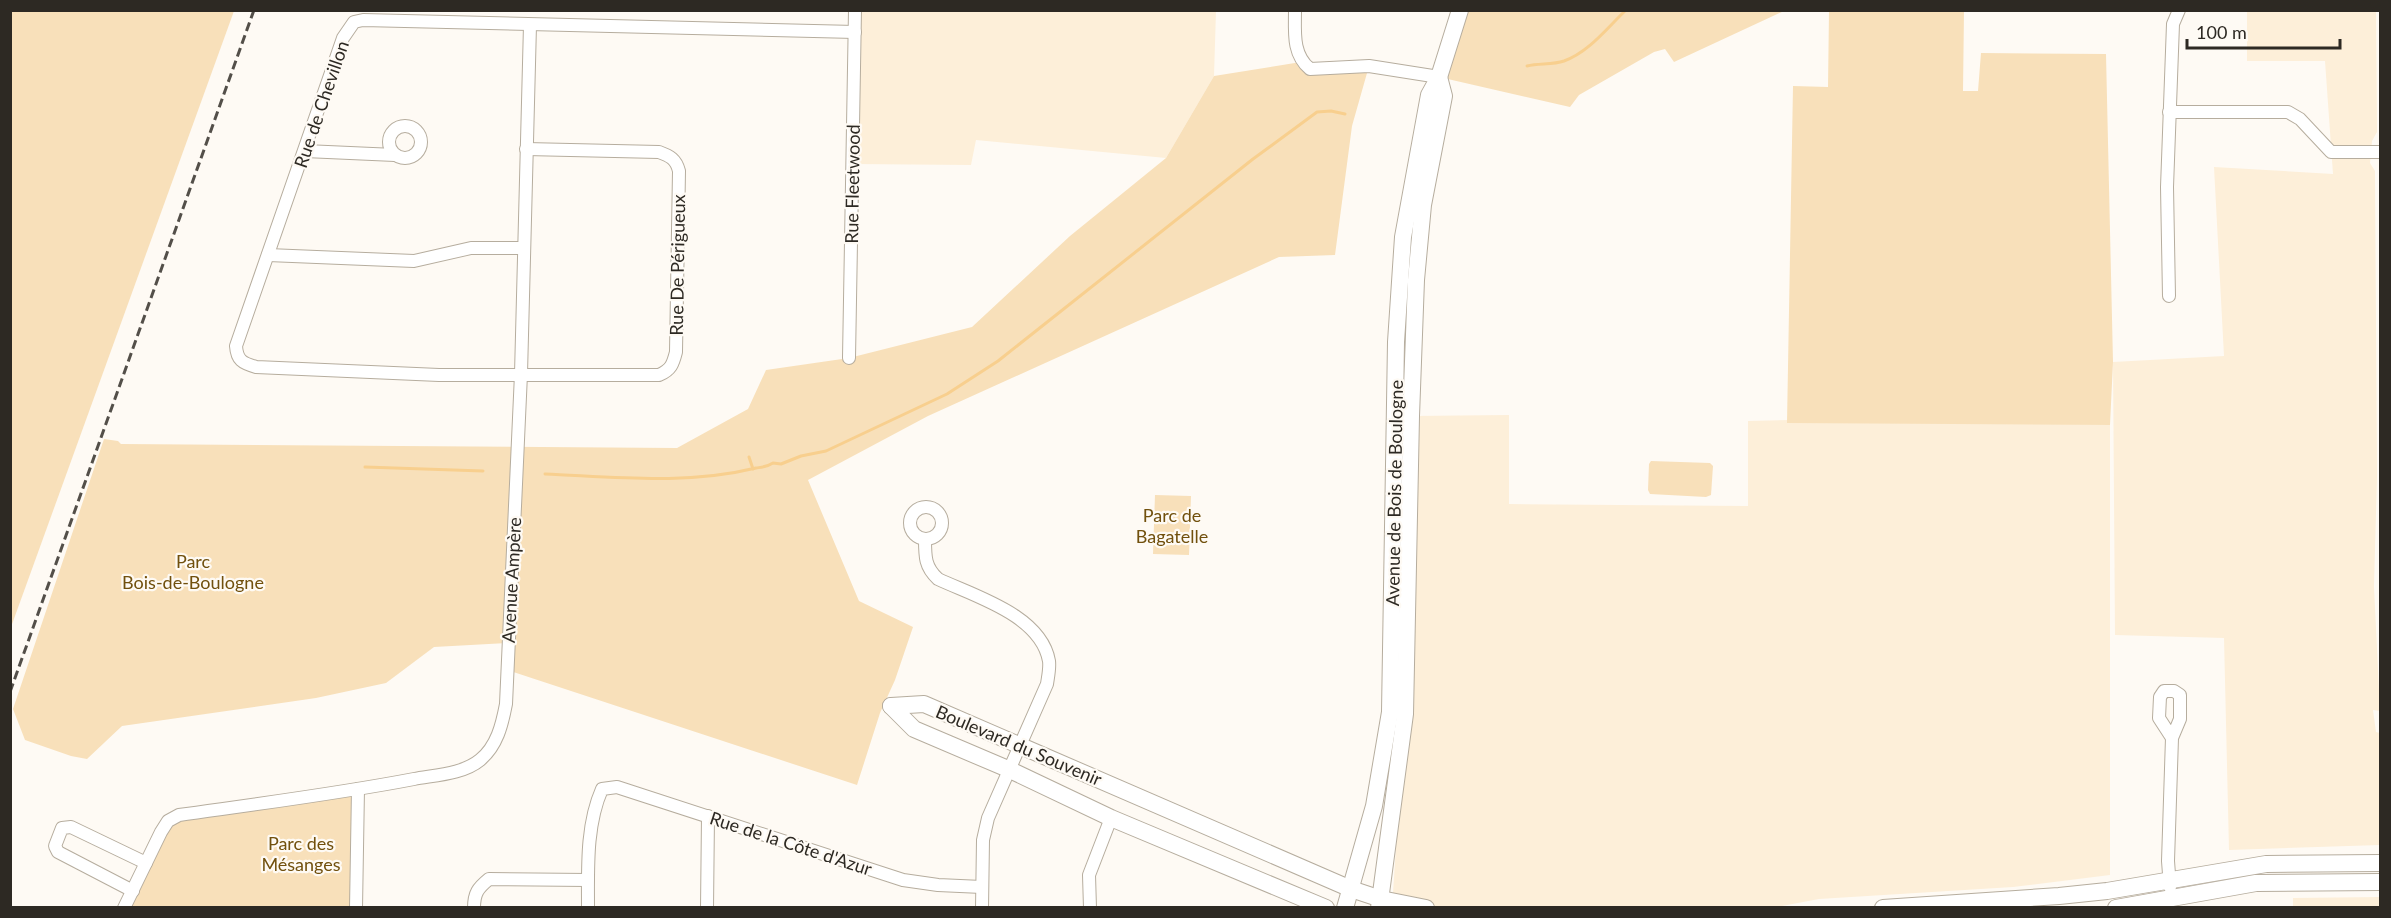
<svg xmlns="http://www.w3.org/2000/svg" width="2391" height="918" font-family="Lato,sans-serif">
<style>
.built{fill:#fdefd9}
.green{fill:#f8e0ba}
.lines{fill:none;stroke-linecap:round;stroke-linejoin:round}
.stream{stroke:#f8cf8e;stroke-width:3}
.street-casing{stroke:#b6ad9e;stroke-width:14}
.secondary-casing{stroke:#b6ad9e;stroke-width:18}
.street{stroke:#fff;stroke-width:12}
.secondary{stroke:#fff;stroke-width:16}
.rail{stroke:#534f49;stroke-width:3;stroke-dasharray:9 4.5;stroke-linecap:butt}
.labels{text-anchor:middle;dominant-baseline:central;stroke-width:4.5;stroke-linejoin:round;paint-order:stroke}
.street-label{font-size:18px;fill:#2d2923;stroke:#fefaf4}
.park-label{font-size:18px;fill:#71500d;stroke:#fefaf4}
</style>
<rect width="100%" height="100%" fill="#fefaf4"/>
<g class="built">
<path d="M855,11H1216L1214,76L1166,158L976,140L971,165L852,164Z"/>
<path d="M2247,11H2376L2377,132L2372,141L2370,163L2375,171L2377,476L2374,587L2380,711L2373,710L2376,732L2380,733V845L2229,850L2224,638L2115,635L2113,362L2224,356L2214,167L2333,174L2325,61H2247Z"/>
<path d="M1509,415V504L1748,506V421L1835,419L2110,425V875L2013,887L1819,899L1772,908H1440L1393,893L1407,678L1411,416Z"/>
<path d="M2379,897V907H2293V898Z"/>
</g>
<g class="green">
<path d="M11,10L234,11L11,627L10,11Z"/>
<path d="M1460,11H1784L1674,62L1665,49L1654,52L1579,95L1570,107L1439,77Z"/>
<path d="M1829,11H1964L1963,91H1978L1981,53L2106,54L2113,362L2110,425L1787,423L1793,86L1828,87Z"/>
<path d="M1301,62L1310,69L1369,66L1352,126L1335,255L1279,257L928,416L808,480L859,601L913,627L895,680L880,713L857,785L507,670V643L434,647L386,683L316,698L122,726L87,759L71,756L25,740L13,709L104,439L118,441L121,444L677,448L748,409L766,370L849,358L972,327L1070,236L1166,158L1214,76Z"/>
<path d="M1651,461L1710,463L1713,466L1711,495L1706,497L1650,494L1648,490L1649,464Z"/>
<path d="M1155,495L1191,496L1189,555L1153,554Z"/>
<path d="M358,789L356,907L127,908L168,821Z"/>
</g>
<g class="lines">
<g class="stream">
<path d="M1527,66C1539,63 1552,65 1564,61C1589,52 1607,28 1626,10"/>
<path d="M749,457L753,469"/>
<path d="M365,467L483,471"/>
<path d="M545,474C616,477 687,485 756,468C763,467 767,467 773,463L781,464L801,456L826,451L947,394L998,361L1253,159L1317,112L1331,111L1345,114"/>
</g>
<defs>
<g id="street">
<path d="M1295,10C1295,32 1292,54 1310,69L1369,66L1439,77"/>
<path d="M2169,112H2288L2300,119L2331,152H2380"/>
<circle cx="405" cy="142" r="16"/>
<path d="M526,149L659,152C670,156 676,159 679,171L676,352C673,364 671,370 659,375H439L256,367C242,363 237,360 236,346L343,38L354,22L363,20L855,32"/>
<path d="M305,151L395,155"/>
<path d="M268,255L414,261L471,248H523"/>
<path d="M2169,296L2167,187L2173,24L2179,10"/>
<path d="M849,358L855,10"/>
<circle cx="926" cy="523" r="16"/>
<path d="M925,539C925,557 925,567 938,579C974,596 1041,615 1049,661C1050,668 1048,677 1047,684L988,818L983,840L982,908"/>
<path d="M2170,887L2168,861L2172,738L2180,719V695L2174,691H2164L2160,697L2159,718L2172,738"/>
<path d="M133,891L58,852L55,846L62,828L71,827L146,863"/>
<path d="M124,908L161,832L168,821L179,815C257,804 336,794 414,779C435,775 463,774 480,760C497,746 502,725 506,704L521,374L530,25"/>
<path d="M356,908L358,789"/>
<path d="M474,908C474,893 478,888 489,879L588,880"/>
<path d="M588,908C588,868 586,825 602,789L617,787L903,880L938,885L982,887"/>
<path d="M707,908L708,816"/>
<path d="M1090,908L1089,875L1111,818"/>
</g>
<g id="secondary">
<path d="M891,706L924,704L1351,889L1381,899L1426,908"/>
<path d="M891,706L914,729L1008,769L1111,818L1326,908"/>
<path d="M1345,908L1374,806L1390,712L1396,342L1403,237L1429,95L1439,77L1460,10"/>
<path d="M1379,908L1405,714L1411,416L1416,280L1423,205L1444,96L1439,77"/>
<path d="M1883,908L2059,896L2107,891L2266,864L2380,863"/>
<path d="M2116,908L2256,883L2380,882"/>
</g>
</defs>
<use href="#street" class="street-casing"/>
<use href="#secondary" class="secondary-casing"/>
<use href="#street" class="street"/>
<use href="#secondary" class="secondary"/>
<path class="rail" d="M10,692L254,10"/>
</g>
<g class="labels">
<g class="street-label">
<text transform="translate(321 104) rotate(-71)">Rue de Chevillon</text>
<text transform="translate(852 184) rotate(-89)">Rue Fleetwood</text>
<text transform="translate(677 265) rotate(-89)">Rue De Périgueux</text>
<text transform="translate(1394 493) rotate(-89)">Avenue de Bois de Boulogne</text>
<text transform="translate(511 580) rotate(-87)">Avenue Ampère</text>
<text transform="translate(1019 745) rotate(23)">Boulevard du Souvenir</text>
<text transform="translate(791 843) rotate(18)">Rue de la Côte d'Azur</text>
</g>
<g class="park-label">
<text x="1172" y="515">Parc de<tspan x="1172" dy="21">Bagatelle</tspan></text>
<text x="193" y="561">Parc<tspan x="193" dy="21">Bois-de-Boulogne</tspan></text>
<text x="301" y="843">Parc des<tspan x="301" dy="21">Mésanges</tspan></text>
</g>
</g>
<rect width="2391" height="918" fill="none" stroke="#2d2923" stroke-width="24"/>
<path d="M2187 39v9h153v-9" fill="none" stroke="#2d2923" stroke-width="3"/>
<text x="2196" y="39" font-size="18" fill="#2d2923" stroke="#fefaf4" stroke-width="4.5" paint-order="stroke">100 m</text>
</svg>
